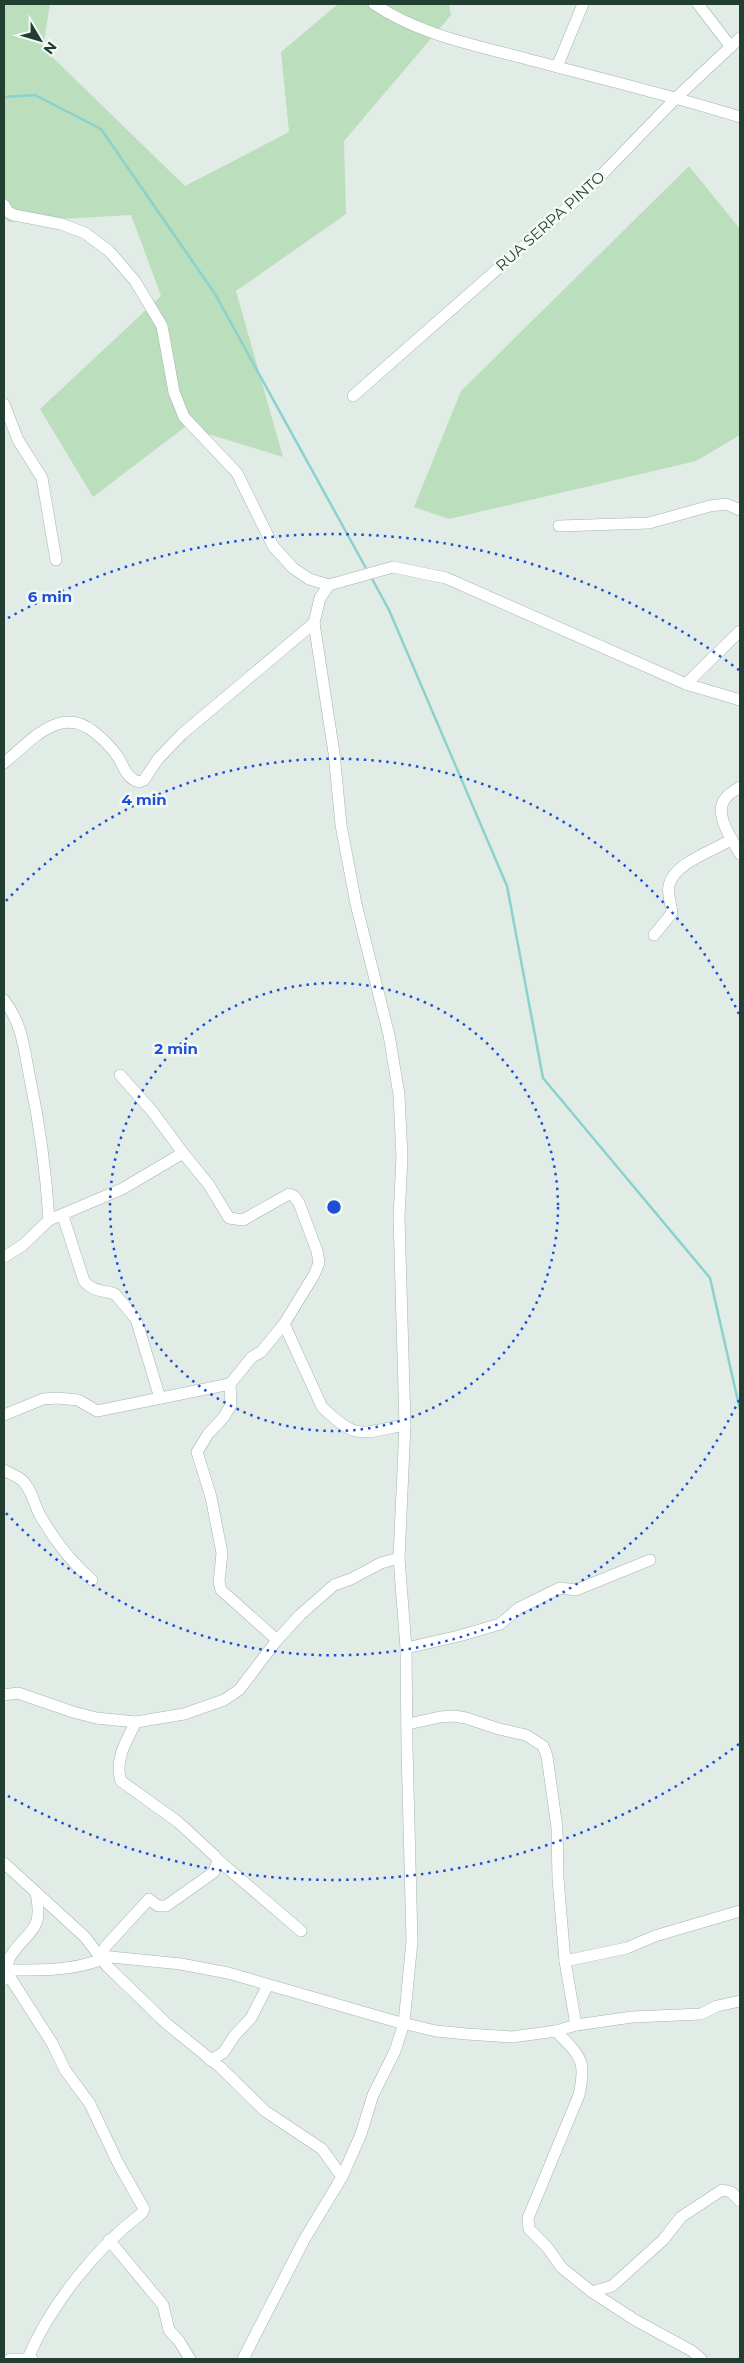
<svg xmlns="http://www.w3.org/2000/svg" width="744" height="2363" font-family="Montserrat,sans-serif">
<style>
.green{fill:#bbdebd}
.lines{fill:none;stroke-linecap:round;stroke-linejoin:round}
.stream{stroke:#89d2ce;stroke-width:2.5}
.street-casing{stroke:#a5b4ac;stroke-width:12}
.street{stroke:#fff;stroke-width:11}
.ring{fill:none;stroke:#1d4ed8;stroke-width:2.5;stroke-dasharray:2.5 5}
.labels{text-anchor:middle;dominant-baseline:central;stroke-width:5;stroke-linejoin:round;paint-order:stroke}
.street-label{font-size:15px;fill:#223e30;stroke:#f3f9f4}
.centre{fill:#1d4ed8;stroke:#f3f9f4;stroke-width:2.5}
.ring-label{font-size:15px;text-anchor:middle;font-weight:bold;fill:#1d4ed8;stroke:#f3f9f4;stroke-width:5;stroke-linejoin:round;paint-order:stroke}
</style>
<rect width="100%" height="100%" fill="#e2ece6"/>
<g class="green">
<path d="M4,4H50L43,48L185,186L289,132L281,52L338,4H449L451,15L344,141L346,214L236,291L283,457L185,427L93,497L40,409L161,296L131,215L9,222L4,218Z"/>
<path d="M689,166L740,229V435L696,461L449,519L414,507L461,391Z"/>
</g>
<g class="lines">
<g class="stream">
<path d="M4,97L35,95L101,129L215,294L367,570"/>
<path d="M371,577L389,610L507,886L543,1078L710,1278L740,1410"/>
</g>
<defs>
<g id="street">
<path d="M374,4C420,35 474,45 527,59C598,78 670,95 740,117"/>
<path d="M698,4L731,47"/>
<path d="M557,67L583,4"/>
<path d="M4,205L8,212L14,215L61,224L85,233L109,251L135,281L162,326L174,392L184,417L237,473L273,546L293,568L309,579L329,585"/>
<path d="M353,396L584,193L677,97L740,38"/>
<path d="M4,404L18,440L42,478L56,560"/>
<path d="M559,526L649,523L710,506L726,504L740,510"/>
<path d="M686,684L740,631"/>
<path d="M4,763C30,742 60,704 94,732C103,739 111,747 118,757C124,767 126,778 139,782L144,780L158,759L182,734L314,623"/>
<path d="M740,787C735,790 728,794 725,799C713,814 733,841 740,854"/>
<path d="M654,935L672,913C671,904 667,894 669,885C675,862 714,851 732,839"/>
<path d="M4,1000C23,1025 24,1050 30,1079C40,1126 46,1173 49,1220"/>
<path d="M63,1216L84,1281C93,1292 103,1290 115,1294L136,1319L160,1398"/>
<path d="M4,1257L23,1245L49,1220L122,1189L183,1153L152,1111L120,1075"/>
<path d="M284,1324L322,1407C357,1441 360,1433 405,1425"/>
<path d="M230,1384L231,1405L223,1418L208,1434L197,1452L211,1497L222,1553L219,1582L221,1590L277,1640"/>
<path d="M4,1415L43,1399L58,1398L78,1400L97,1411L230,1384L252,1357L261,1352L284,1324L314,1275L319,1263L317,1251L299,1203L294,1196L289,1194L243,1220L229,1218L209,1185L183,1153"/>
<path d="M4,1470C11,1475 22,1477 26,1485C33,1494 35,1507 41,1517C55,1541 71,1562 92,1580"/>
<path d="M406,1648L459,1636L500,1624L519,1608L560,1588L576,1590L650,1560"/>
<path d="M4,1695L18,1693L73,1712L96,1718L136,1722L184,1714L224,1700L239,1690L277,1640L300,1615L334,1585L351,1579L381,1563L399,1558"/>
<path d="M408,1724L440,1717L454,1716L466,1718L499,1729L526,1735L543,1746L547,1756L557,1828L558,1879L565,1961L576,2025"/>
<path d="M218,1860L301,1931"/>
<path d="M4,1863L85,1937L107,1966L167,2024L220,2067L265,2111L322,2149L342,2177"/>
<path d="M101,1956L181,1964L228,1973L394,2021L436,2031L467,2034L512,2037L556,2031L576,2025L632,2017L701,2014L717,2006L740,2001"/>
<path d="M565,1961L627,1948L655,1936L740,1911"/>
<path d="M4,1968L52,2043L65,2070L90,2104L118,2163L144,2209L142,2213C96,2248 51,2304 28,2358"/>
<path d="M7,1970C37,1970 69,1971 97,1961L106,1946L149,1899L158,1906H166L214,1872L218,1860L215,1856L178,1822L121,1781C114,1761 126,1741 136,1722"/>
<path d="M4,1980C6,1973 7,1963 10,1957C28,1929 44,1933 36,1893"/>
<path d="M556,2031C580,2057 587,2058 579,2095L528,2218L529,2229L547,2247L562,2268L592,2292L635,2320L692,2351L701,2359"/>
<path d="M210,2060L223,2053L235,2035L251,2018L268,1985"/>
<path d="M109,2240L163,2305L169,2330L179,2341L190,2359"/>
<path d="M592,2292L612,2286L663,2240L681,2217L722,2190L731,2192L740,2201"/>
<path d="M10,2359H32"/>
<path d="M243,2359L304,2240L342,2177L361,2134L373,2095L395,2051L404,2023L412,1941L407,1748L406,1648L399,1558L405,1425L399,1217L402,1157L399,1095L389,1035L356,904L341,825L334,753L314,623L320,598L329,585L393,567L446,578L686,684L740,700"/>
</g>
</defs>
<use href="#street" class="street-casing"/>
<use href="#street" class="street"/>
</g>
<g class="ring">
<circle cx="334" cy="1207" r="224"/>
<path d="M739 1400A449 449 0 0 1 6 1513M6 901A449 449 0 0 1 739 1014"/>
<path d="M739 1744A673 673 0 0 1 8 1796M8 618A673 673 0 0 1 739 670"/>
</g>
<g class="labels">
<g class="street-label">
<text transform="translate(550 221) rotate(-42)">RUA SERPA PINTO</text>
</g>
</g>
<circle cx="334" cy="1207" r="8" class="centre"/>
<g class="ring-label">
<text x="50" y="602">6 min</text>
<text x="144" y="805">4 min</text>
<text x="176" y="1054">2 min</text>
</g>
<rect width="744" height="2363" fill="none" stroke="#223e30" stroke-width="10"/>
<g transform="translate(40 40) rotate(128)" stroke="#f3f9f4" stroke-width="4" paint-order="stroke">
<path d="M0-4L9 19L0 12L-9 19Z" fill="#223e30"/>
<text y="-8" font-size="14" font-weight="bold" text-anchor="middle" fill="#223e30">N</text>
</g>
</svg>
